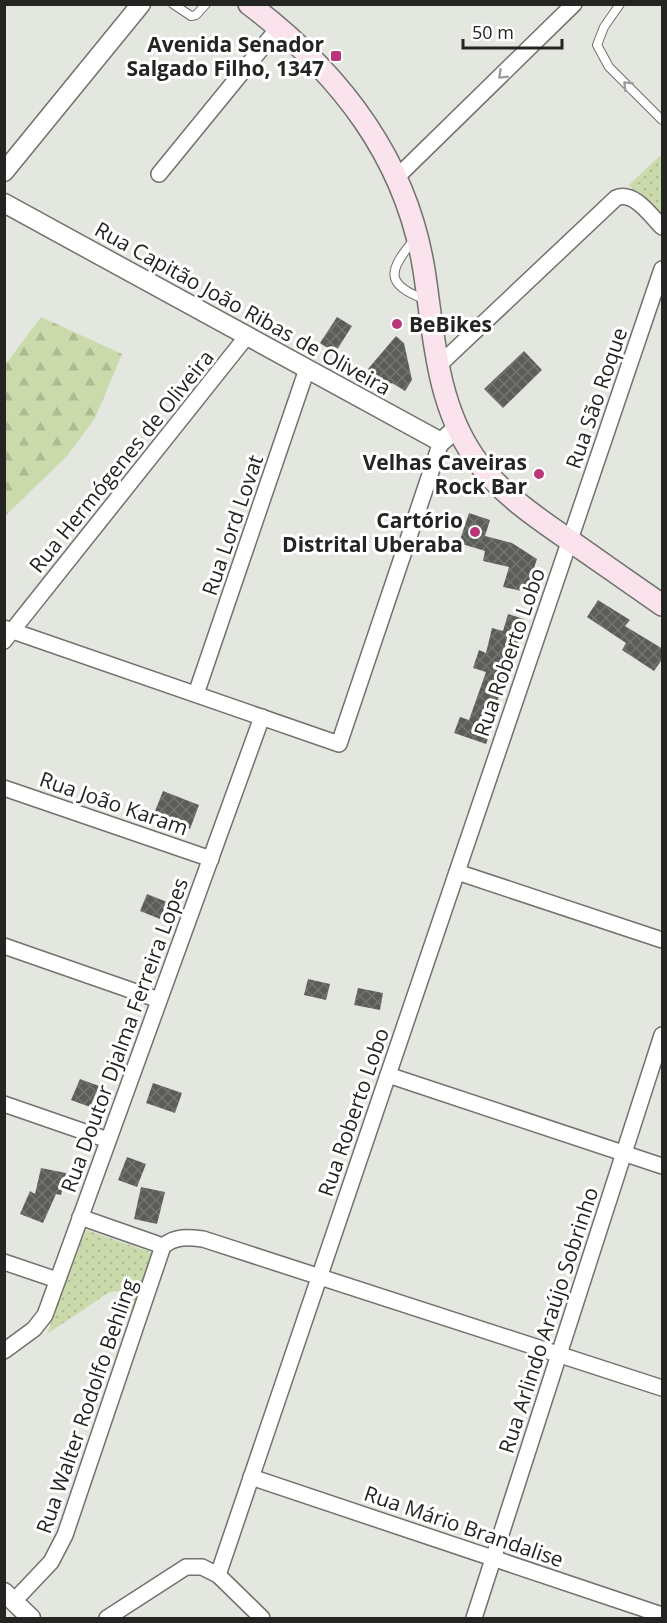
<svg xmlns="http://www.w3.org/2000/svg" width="667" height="1623" font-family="'Open Sans',sans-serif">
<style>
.forest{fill:url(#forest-firs)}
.park{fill:url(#park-dots)}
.building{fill:url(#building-cross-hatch)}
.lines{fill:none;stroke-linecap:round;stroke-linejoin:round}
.service-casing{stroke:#70726c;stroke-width:10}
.minor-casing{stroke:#70726c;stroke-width:18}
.tertiary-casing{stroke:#70726c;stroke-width:21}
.secondary-casing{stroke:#70726c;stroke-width:24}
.service{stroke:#fff;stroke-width:8}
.minor{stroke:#fff;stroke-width:15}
.tertiary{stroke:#fff;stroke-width:18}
.secondary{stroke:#fbe3ed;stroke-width:21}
.oneway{stroke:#9c9c9c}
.poi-dot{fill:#ba3579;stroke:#fff;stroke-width:2}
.labels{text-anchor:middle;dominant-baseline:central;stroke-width:6;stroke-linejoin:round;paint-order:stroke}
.poi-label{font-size:21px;font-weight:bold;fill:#242422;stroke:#fff;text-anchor:end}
.street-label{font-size:21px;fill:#242422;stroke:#fff}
</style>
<defs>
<pattern id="forest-firs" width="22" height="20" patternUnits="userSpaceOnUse" patternTransform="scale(1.5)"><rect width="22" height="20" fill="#cbdaaa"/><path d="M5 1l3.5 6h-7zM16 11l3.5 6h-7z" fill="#aebb92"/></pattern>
<pattern id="park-dots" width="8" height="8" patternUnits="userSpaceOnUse" patternTransform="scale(1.5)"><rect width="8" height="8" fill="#cbdaaa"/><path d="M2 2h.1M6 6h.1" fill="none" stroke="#aebb92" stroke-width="1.8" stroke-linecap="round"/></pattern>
<pattern id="building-cross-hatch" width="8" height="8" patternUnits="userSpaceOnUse" patternTransform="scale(1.5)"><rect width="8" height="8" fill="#5b5d58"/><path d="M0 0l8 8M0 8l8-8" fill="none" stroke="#747571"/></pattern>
</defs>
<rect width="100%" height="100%" fill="#e4e6e0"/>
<path class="forest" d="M41,317L122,354L95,418L67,456L5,516V365Z"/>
<g class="park">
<path d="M662,154V217L629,185Z"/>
<path d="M86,1230L153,1253L132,1314C130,1296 128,1288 108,1293L47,1334Z"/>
</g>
<g class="building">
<path d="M337,317L352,326L335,353L320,343Z"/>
<path d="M396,336L404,343L412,380L405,391L392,383L390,384L378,378L368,369Z"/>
<path d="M524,351L542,370L503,408L484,389Z"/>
<path d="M469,513L490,520L485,536L512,543L537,559L526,592L503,587L509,567L483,561L485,551L459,543Z"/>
<path d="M598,600L630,620L625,626L663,649V658L654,671L622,650L626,643L587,617Z"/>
<path d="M508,614L524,619L514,656L496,705L489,727L492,728L486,744L454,733L460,717L469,720L486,672L473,668L479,650L486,653L492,628L503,631Z"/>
<path d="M163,791L199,805L190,829L153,816Z"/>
<path d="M147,894L167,902L160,919L140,911Z"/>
<path d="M308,979L330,984L326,1000L304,995Z"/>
<path d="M358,988L383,993L380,1010L354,1005Z"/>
<path d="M80,1079L99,1086L90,1107L71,1100Z"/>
<path d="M153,1083L182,1093L175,1113L146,1103Z"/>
<path d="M127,1157L146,1164L137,1187L118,1180Z"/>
<path d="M41,1168L66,1173L61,1195L56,1194L43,1223L20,1214L30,1191L35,1194Z"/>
<path d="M141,1187L165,1192L157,1224L134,1219Z"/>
</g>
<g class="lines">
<defs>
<g id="service">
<path d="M173,4L191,16L196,15L206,4"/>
<path d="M620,4L604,27L597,45L609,67L662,120"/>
<path d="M413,241C389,270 384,284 424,299"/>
</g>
<g id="minor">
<path d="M159,174L279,27"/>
<path d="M397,177L574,4"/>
<path d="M438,366L616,198C634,190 651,216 662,227"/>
<path d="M4,628L339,744L441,442"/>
<path d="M4,641L247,336"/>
<path d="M196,694L307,369"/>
<path d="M4,788L211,859"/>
<path d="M457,872L662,940"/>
<path d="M4,946L159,1000"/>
<path d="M388,1075L662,1166"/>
<path d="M4,1104L108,1140"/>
<path d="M80,1217L163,1246C176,1236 187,1237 203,1239L662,1388"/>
<path d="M4,1262L57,1280"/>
<path d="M4,1351L34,1329L45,1315L262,717"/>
<path d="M251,1477L662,1615"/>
<path d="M218,1575L262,1618"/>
<path d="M14,1601L51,1562L65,1535L163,1246"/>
<path d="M107,1618L186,1567H202L218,1575L662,269"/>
<path d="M474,1618L662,1035"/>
</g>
<g id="tertiary">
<path d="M4,172L141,4"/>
<path d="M4,203L441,442L457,428"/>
<path d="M4,1592L31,1618"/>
</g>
<path id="secondary" d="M249,4C339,72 406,157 424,270C434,334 436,402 474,457C499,492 534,516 569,540C600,562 631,583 662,605"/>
</defs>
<use href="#service" class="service-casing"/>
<use href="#minor" class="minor-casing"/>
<use href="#tertiary" class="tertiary-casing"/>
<use href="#secondary" class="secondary-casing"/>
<use href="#service" class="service"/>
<use href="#minor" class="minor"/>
<use href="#tertiary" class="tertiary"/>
<use href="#secondary" class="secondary"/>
</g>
<defs><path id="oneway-chevron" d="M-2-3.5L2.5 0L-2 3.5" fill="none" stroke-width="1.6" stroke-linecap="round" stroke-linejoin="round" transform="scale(1.5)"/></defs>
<g class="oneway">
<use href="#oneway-chevron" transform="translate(502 75) rotate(136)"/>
<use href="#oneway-chevron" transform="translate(627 85) rotate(-135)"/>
</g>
<g class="poi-dot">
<rect x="330" y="50" width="12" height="12" rx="3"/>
<circle cx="397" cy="324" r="6"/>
<circle cx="539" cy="474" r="6"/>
<circle cx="475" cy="532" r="6"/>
</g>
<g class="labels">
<g class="poi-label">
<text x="324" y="44">Avenida Senador<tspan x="324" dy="24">Salgado Filho, 1347</tspan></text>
<text x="409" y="324" text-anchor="start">BeBikes</text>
<text x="527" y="462">Velhas Caveiras<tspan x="527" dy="24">Rock Bar</tspan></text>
<text x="463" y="520">Cartório<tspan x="463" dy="24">Distrital Uberaba</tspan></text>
</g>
<g class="street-label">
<text transform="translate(243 308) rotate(29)">Rua Capitão João Ribas de Oliveira</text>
<text transform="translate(596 398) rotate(-71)">Rua São Roque</text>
<text transform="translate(121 461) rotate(-51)">Rua Hermógenes de Oliveira</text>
<text transform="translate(232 525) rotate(-71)">Rua Lord Lovat</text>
<text transform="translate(509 652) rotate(-71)">Rua Roberto Lobo</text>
<text transform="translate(114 803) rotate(19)">Rua João Karam</text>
<text transform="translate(124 1035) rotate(-70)">Rua Doutor Djalma Ferreira Lopes</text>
<text transform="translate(353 1112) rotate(-71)">Rua Roberto Lobo</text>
<text transform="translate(548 1320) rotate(-72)">Rua Arlindo Araújo Sobrinho</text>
<text transform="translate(86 1406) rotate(-71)">Rua Walter Rodolfo Behling</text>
<text transform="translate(464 1526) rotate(19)">Rua Mário Brandalise</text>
</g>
</g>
<rect width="667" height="1623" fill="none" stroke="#242422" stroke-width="12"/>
<path d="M463 39v9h99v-9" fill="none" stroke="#242422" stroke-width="3"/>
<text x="472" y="39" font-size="18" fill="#242422" stroke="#ffffff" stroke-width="4.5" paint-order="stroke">50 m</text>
</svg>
